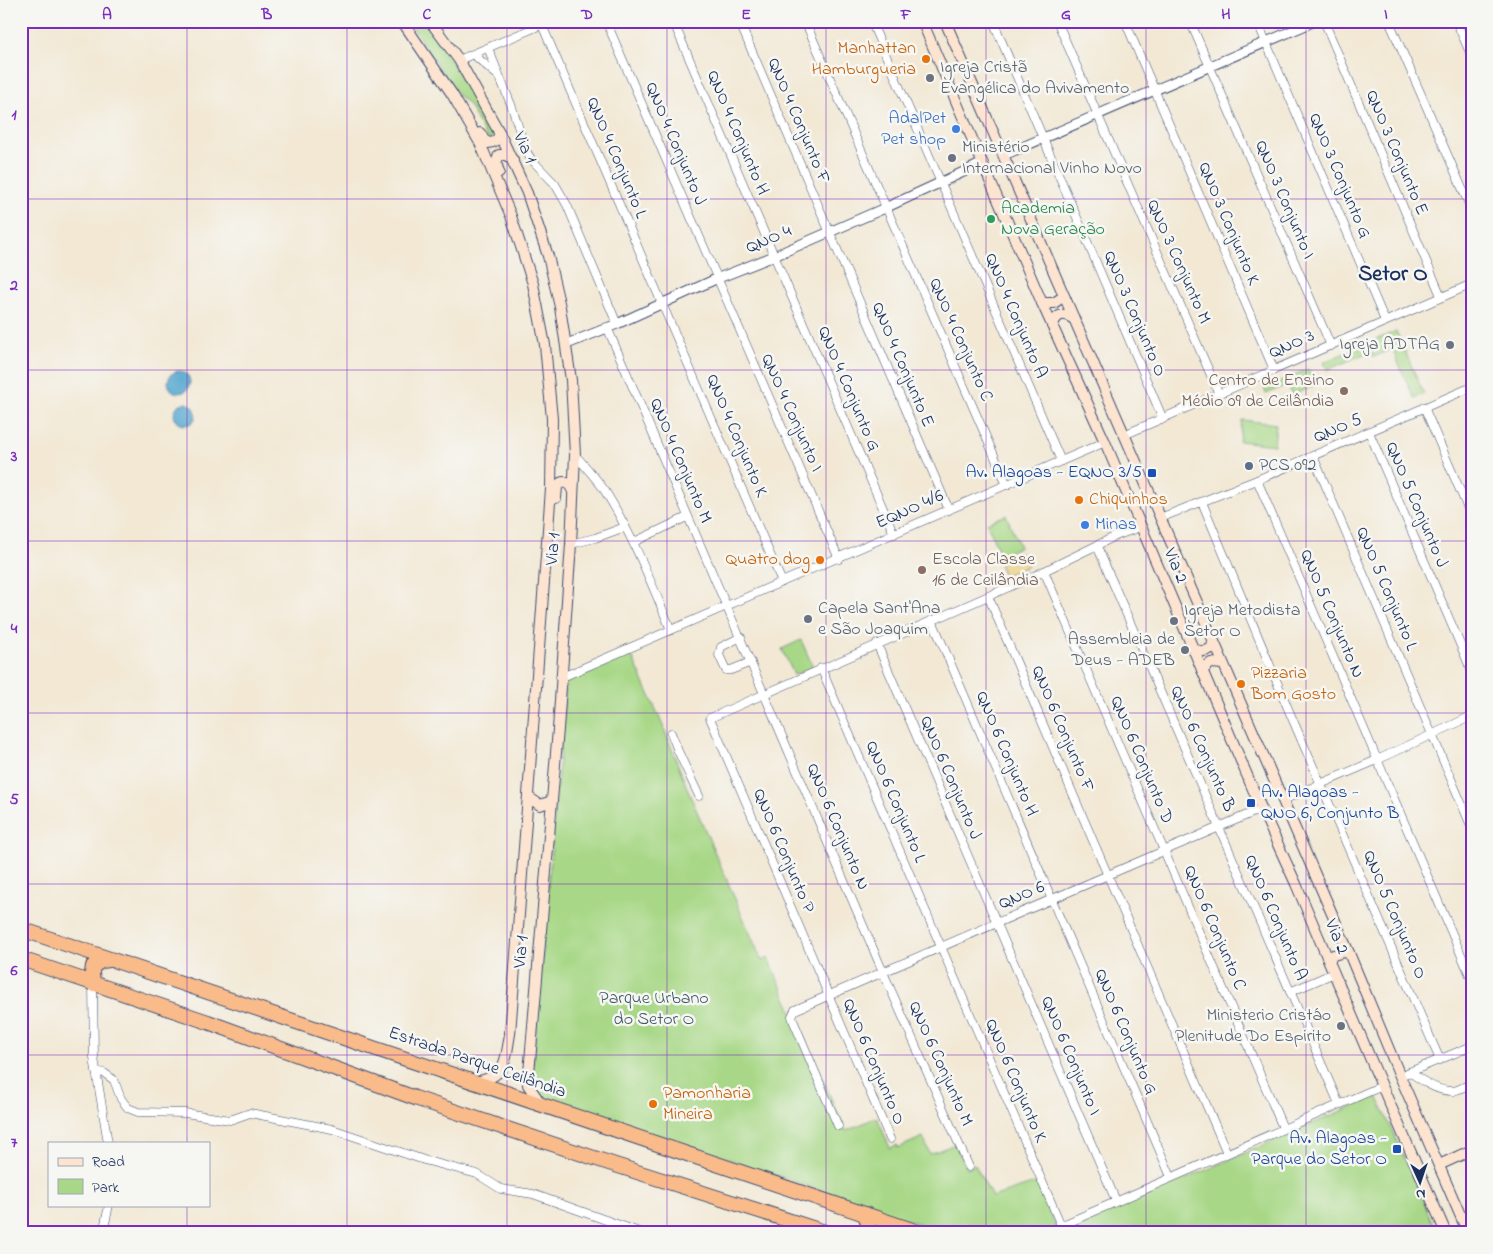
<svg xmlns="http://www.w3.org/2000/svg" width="1493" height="1254" font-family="'Indie Flower',sans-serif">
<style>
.green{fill:#a8d887;stroke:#628472}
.sand{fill:#eeda9e;stroke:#84847e}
.water{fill:#52a6ce;stroke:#366a96}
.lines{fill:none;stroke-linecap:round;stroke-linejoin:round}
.minor-casing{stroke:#3b4b70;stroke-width:9}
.tertiary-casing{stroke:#3b4b70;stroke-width:11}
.secondary-casing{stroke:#3b4b70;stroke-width:12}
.motorway-casing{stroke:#3b4b70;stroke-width:16}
.minor{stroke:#fff;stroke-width:8}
.tertiary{stroke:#fff;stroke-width:9}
.secondary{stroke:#fde4d1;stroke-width:10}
.motorway{stroke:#fabb8b;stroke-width:14}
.grid{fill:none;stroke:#7b2cbf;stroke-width:1;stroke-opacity:0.55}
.food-dot{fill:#e8710a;stroke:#f6f6f2;stroke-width:2}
.worship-dot{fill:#6b7280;stroke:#f6f6f2;stroke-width:2}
.shop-dot{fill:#3f7fe0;stroke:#f6f6f2;stroke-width:2}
.leisure-dot{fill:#2e9e5b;stroke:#f6f6f2;stroke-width:2}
.education-dot{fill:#8d6e63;stroke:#f6f6f2;stroke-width:2}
.service-dot{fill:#5c6f8a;stroke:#f6f6f2;stroke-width:2}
.transit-dot{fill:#1a4fb4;stroke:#f6f6f2;stroke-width:2}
.labels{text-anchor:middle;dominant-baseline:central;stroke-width:5;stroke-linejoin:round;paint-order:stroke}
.food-label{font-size:18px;fill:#c56008;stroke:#f6f6f2;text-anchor:start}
.worship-label{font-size:18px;fill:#5b616d;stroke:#f6f6f2;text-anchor:start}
.shop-label{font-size:18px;fill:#366cbe;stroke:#f6f6f2;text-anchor:end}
.street-label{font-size:18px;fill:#1b2f5e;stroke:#f6f6f2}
.leisure-label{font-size:18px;fill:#27864d;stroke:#f6f6f2;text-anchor:start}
.education-label{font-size:18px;fill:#785e54;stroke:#f6f6f2;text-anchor:end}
.service-label{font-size:18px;fill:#4e5e75;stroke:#f6f6f2;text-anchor:start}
.transit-label{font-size:18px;fill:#164399;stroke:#f6f6f2;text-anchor:end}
.park-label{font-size:18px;fill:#3e5968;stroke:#f6f6f2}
.district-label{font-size:22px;font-weight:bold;fill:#1b2f5e;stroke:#f6f6f2}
.neatline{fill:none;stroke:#7b2cbf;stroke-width:2}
.grid-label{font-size:16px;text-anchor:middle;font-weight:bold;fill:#7b2cbf}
</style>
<rect width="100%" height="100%" fill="#f6f6f2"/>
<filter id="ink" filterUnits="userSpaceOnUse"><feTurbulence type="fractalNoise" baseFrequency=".02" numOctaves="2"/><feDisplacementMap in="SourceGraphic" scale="10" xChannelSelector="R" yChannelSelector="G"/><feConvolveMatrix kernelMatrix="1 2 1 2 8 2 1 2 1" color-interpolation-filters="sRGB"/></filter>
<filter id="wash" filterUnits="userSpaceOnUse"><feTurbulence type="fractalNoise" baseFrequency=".0096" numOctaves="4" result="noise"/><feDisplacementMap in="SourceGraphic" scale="20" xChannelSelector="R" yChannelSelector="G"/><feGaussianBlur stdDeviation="1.12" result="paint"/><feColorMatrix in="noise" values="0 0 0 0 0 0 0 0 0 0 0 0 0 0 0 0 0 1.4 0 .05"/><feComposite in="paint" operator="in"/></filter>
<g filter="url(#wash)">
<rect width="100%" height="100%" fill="#f2e8d4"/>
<g class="green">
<path d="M408,21H424C451,58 473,95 495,135L492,139L486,137L469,105L457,94Z"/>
<path d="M1396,331L1424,394L1414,398L1392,349L1374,357L1371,351L1327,370L1324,362Z"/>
<path d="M1308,369L1316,385L1292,395L1287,385L1266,394L1264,388Z"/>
<path d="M1242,420L1276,424L1274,445L1239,441Z"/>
<path d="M1006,515L1020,547L1000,555L987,523Z"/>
<path d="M801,640L813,667L794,675L782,649Z"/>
<path d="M625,655H630L633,658L661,721L689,793L762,961L768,958L846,1131L877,1117L890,1148L897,1145L898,1148L923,1137L930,1154L955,1144L967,1168L975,1165L992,1197L1038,1182L1058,1233H946L539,1095L531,1084L566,681Z"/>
<path d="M1376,1096L1378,1098L1437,1233H1062Z"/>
</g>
<path class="sand" d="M1022,553L1028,566L1004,576L999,563Z"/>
<g class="water">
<circle cx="179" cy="382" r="11"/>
<circle cx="185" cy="414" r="11"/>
</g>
</g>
<g filter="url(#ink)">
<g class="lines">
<defs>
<g id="minor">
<path d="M606,21L839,559"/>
<path d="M673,21L894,534"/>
<path d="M739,21L949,510"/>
<path d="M805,21L1007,485"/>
<path d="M871,21L1061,461"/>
<path d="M993,21L1163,419"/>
<path d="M1057,21L1219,394"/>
<path d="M1125,21L1274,370"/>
<path d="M1190,21L1331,346"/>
<path d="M1257,21L1385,321"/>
<path d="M1324,21L1441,296"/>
<path d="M1389,21L1472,211"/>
<path d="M1456,21L1472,57"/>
<path d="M542,25L782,582"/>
<path d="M488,48L512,107L526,151L531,159L555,184L567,205L617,324"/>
<path d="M473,54L496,74"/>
<path d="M459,60L550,21"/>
<path d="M607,327L883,972L969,1167"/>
<path d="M1424,407L1472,518"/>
<path d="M1369,432L1472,672"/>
<path d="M1124,435L1472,284"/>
<path d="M575,455C586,467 596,478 605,491C632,534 651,582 671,630"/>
<path d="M1313,456L1472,828"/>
<path d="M1257,480L1472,980"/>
<path d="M1202,502L1289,711L1440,1060"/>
<path d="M1160,518L1257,480L1472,387"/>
<path d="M634,542L687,517"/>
<path d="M571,544L595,538L625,527"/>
<path d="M1097,546L1339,1104"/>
<path d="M1044,571L1283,1128"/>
<path d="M988,596L1227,1153"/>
<path d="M932,620L1171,1177"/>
<path d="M741,637L721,647L719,655L726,670H731L751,662"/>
<path d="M877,644L1116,1201"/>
<path d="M821,668L1060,1223L1065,1224L1382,1086"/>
<path d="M560,678L1105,442"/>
<path d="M671,733L678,751L699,796"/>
<path d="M1283,800L1377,760L1472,716"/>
<path d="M93,984L94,1058L108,1143"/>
<path d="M1290,992L1334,973"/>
<path d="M96,1071L104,1073L114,1080L121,1099L128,1108L138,1112L185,1113L230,1120L250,1113L332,1129L424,1160L477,1174L501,1189L533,1194L642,1233"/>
<path d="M1410,1072C1422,1081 1438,1092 1453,1091C1459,1090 1466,1086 1472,1083"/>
<path d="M1400,1076L1472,1046"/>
<path d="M838,1126L793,1020L792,1016L795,1010L1261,809"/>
<path d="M890,1139L710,718L1034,576L1118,535L1140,527"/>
<path d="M103,1233L109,1205"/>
</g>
<g id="tertiary">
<path d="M1004,155L1315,21"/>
<path d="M567,344L617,324L716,279L774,256L885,208L983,163"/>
</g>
<g id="secondary">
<path d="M402,21L452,94L480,143L511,216L533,284L545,345L552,419L551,489L510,1034C505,1063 507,1076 475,1082"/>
<path d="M430,21L459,60L499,132L527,193L548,256L560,307L571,380L575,455L571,544L558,729L528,1085L541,1104"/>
<path d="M922,21L1042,303L1105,442L1258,801L1296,884L1382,1086L1446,1233"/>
<path d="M945,21L1349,953L1400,1076L1468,1233"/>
<path d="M480,133L484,140L488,143C496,142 499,140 499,132"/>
<path d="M499,172L496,163L499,155H506L513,160"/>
<path d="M1042,303H1054L1064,296"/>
<path d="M1052,326C1056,316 1062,311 1072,318"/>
<path d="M556,498L557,487C563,477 570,484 573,492"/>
<path d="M1193,649C1201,652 1205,652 1212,648L1213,641"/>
<path d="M1202,670L1211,663L1223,664"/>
<path d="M528,797L540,805L552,801"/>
<path d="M1329,961L1333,955L1345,952L1349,953"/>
<path d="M1439,1165L1472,1150"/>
</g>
<g id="motorway">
<path d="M21,929L921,1233"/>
<path d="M21,959L208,1022L415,1098L609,1163L828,1233"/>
<path d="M93,984L92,973L93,966L102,961L109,960"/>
<path d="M865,1214L868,1224L867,1233"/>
</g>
</defs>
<use href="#minor" class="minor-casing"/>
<use href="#tertiary" class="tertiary-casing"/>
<use href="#secondary" class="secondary-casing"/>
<use href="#motorway" class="motorway-casing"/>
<use href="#minor" class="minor"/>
<use href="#tertiary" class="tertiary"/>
<use href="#secondary" class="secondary"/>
<use href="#motorway" class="motorway"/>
</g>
</g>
<path class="grid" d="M187,21V1143M347,21V1233M507,21V1233M667,21V1233M826,21V1233M986,21V1233M1146,21V1233M1306,21V1233M21,199H1472M21,370H1472M21,541H1472M21,713H1472M21,884H1472M21,1055H1472M187,1205V1233"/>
<g class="food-dot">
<circle cx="926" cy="59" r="5"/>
<circle cx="1079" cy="500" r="5"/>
<circle cx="820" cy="560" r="5"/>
<circle cx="1241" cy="684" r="5"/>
<circle cx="653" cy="1104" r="5"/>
</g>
<g class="worship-dot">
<circle cx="930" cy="78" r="5"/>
<circle cx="952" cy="158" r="5"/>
<circle cx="1450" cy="345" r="5"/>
<circle cx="808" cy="619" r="5"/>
<circle cx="1174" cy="621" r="5"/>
<circle cx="1185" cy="650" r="5"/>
<circle cx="1341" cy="1026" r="5"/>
</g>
<g class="shop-dot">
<circle cx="956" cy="129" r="5"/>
<circle cx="1085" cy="525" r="5"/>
</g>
<circle class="leisure-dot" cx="991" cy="219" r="5"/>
<g class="education-dot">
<circle cx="1344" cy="391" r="5"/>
<circle cx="922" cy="570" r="5"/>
</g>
<circle class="service-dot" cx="1249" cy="466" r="5"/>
<g class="transit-dot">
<rect x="1147" y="468" width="10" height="10" rx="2.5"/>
<rect x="1246" y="798" width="10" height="10" rx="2.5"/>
<rect x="1392" y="1144" width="10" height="10" rx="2.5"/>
</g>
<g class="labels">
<g class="food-label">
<text x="916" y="49" text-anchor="end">Manhattan<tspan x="916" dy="21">Hamburgueria</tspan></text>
<text x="1089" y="500">Chiquinhos</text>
<text x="810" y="560" text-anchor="end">Quatro dog</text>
<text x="1251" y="674">Pizzaria<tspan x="1251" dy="21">Bom Gosto</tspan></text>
<text x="663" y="1094">Pamonharia<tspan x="663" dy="21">Mineira</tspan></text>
</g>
<g class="worship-label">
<text x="940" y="68">Igreja Cristã<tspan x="940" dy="21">Evangélica do Avivamento</tspan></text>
<text x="962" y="148">Ministério<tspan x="962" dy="21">Internacional Vinho Novo</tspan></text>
<text x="1440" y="345" text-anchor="end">Igreja ADTAG</text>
<text x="818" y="609">Capela Sant'Ana<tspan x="818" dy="21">e São Joaquim</tspan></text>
<text x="1184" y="611">Igreja Metodista<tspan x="1184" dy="21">Setor O</tspan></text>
<text x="1175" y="640" text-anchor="end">Assembleia de<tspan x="1175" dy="21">Deus - ADEB</tspan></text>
<text x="1331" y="1016" text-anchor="end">Ministerio Cristáo<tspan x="1331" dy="21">Plenitude Do Espirito</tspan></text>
</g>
<g class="shop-label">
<text x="946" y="119">AdalPet<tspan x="946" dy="21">Pet shop</tspan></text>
<text x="1095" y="525" text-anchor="start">Minas</text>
</g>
<g class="street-label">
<text transform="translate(798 121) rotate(67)">QNO 4 Conjunto F</text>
<text transform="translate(737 133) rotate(67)">QNO 4 Conjunto H</text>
<text transform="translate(675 144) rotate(67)">QNO 4 Conjunto J</text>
<text transform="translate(524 148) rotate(65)">Via 1</text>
<text transform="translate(1396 153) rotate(67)">QNO 3 Conjunto E</text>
<text transform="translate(616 158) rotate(67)">QNO 4 Conjunto L</text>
<text transform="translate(1339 176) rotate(67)">QNO 3 Conjunto G</text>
<text transform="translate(1284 200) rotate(67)">QNO 3 Conjunto I</text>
<text transform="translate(1228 224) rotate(67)">QNO 3 Conjunto K</text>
<text transform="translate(769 240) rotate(-23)">QNO 4</text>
<text transform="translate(1178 262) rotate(66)">QNO 3 Conjunto M</text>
<text transform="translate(1134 314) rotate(67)">QNO 3 Conjunto O</text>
<text transform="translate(1015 316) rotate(67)">QNO 4 Conjunto A</text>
<text transform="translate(960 340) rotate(66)">QNO 4 Conjunto C</text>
<text transform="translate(1292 345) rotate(-24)">QNO 3</text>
<text transform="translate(902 365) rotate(67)">QNO 4 Conjunto E</text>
<text transform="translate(848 389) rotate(67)">QNO 4 Conjunto G</text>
<text transform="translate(791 413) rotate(66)">QNO 4 Conjunto I</text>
<text transform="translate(1338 429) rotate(-23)">QNO 5</text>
<text transform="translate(736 436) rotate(67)">QNO 4 Conjunto K</text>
<text transform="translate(680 461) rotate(67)">QNO 4 Conjunto M</text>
<text transform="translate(1416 505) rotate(67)">QNO 5 Conjunto J</text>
<text transform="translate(910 510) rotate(-24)">EQNO 4/6</text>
<text transform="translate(554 549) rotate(-86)">Via 1</text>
<text transform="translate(1175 566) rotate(67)">Via 2</text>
<text transform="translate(1386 589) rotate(67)">QNO 5 Conjunto L</text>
<text transform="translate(1331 614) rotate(67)">QNO 5 Conjunto N</text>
<text transform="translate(1062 729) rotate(67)">QNO 6 Conjunto F</text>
<text transform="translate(1202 749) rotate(66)">QNO 6 Conjunto B</text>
<text transform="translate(1006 754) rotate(67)">QNO 6 Conjunto H</text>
<text transform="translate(1141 760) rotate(67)">QNO 6 Conjunto D</text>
<text transform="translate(950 778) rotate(67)">QNO 6 Conjunto J</text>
<text transform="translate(895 802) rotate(67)">QNO 6 Conjunto L</text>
<text transform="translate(837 827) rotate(67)">QNO 6 Conjunto N</text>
<text transform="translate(783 851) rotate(67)">QNO 6 Conjunto P</text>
<text transform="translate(1022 896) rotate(-23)">QNO 6</text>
<text transform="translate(1394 915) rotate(67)">QNO 5 Conjunto O</text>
<text transform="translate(1275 918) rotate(67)">QNO 6 Conjunto A</text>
<text transform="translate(1214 928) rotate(67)">QNO 6 Conjunto C</text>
<text transform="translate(1336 937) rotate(67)">Via 2</text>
<text transform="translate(522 952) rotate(-85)">Via 1</text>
<text transform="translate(1125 1032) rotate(67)">QNO 6 Conjunto G</text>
<text transform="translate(1070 1056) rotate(67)">QNO 6 Conjunto I</text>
<text transform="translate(873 1062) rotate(67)">QNO 6 Conjunto O</text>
<text transform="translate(477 1063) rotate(19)">Estrada Parque Ceilândia</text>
<text transform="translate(940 1064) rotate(66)">QNO 6 Conjunto M</text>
<text transform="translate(1015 1081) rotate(67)">QNO 6 Conjunto K</text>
</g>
<g class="leisure-label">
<text x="1001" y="209">Academia<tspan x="1001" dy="21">Nova Geração</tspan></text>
</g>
<g class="education-label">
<text x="1334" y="381">Centro de Ensino<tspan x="1334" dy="21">Médio 09 de Ceilândia</tspan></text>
<text x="932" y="560" text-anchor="start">Escola Classe<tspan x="932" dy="21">16 de Ceilândia</tspan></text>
</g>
<g class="service-label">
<text x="1259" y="466">PCS 092</text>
</g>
<g class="transit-label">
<text x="1142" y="473">Av. Alagoas - EQNO 3/5</text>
<text x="1261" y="793" text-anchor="start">Av. Alagoas -<tspan x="1261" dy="21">QNO 6, Conjunto B</tspan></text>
<text x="1387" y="1139">Av. Alagoas -<tspan x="1387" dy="21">Parque do Setor O</tspan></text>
</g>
<g class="park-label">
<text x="654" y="999">Parque Urbano<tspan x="654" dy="21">do Setor O</tspan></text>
</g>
<g class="district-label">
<text x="1393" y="275">Setor O</text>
</g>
</g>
<rect width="1493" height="1254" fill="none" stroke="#f6f6f2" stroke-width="55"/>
<rect x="48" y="1142" width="162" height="65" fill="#f6f6f2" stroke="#9ea6b7"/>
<rect x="58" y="1158" width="25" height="8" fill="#fde4d1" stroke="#9ea6b7"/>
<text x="92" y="1166" font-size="15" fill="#1b2f5e">Road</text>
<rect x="58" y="1179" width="25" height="15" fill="#a8d887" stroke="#9ea6b7"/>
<text x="92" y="1192" font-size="15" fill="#1b2f5e">Park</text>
<g transform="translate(1420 1182) rotate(177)" stroke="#f6f6f2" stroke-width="4" paint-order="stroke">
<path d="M0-4L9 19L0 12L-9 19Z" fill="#1b2f5e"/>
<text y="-8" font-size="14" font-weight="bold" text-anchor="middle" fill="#1b2f5e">N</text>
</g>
<rect x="28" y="28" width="1438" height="1198" class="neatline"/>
<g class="grid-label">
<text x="107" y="19">A</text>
<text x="267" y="19">B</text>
<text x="427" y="19">C</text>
<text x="587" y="19">D</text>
<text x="746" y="19">E</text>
<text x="906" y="19">F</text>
<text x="1066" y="19">G</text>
<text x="1226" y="19">H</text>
<text x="1386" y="19">I</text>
<text x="14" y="119">1</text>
<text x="14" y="290">2</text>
<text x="14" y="461">3</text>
<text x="14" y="633">4</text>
<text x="14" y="804">5</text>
<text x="14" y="975">6</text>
<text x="14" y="1147">7</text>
</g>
</svg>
